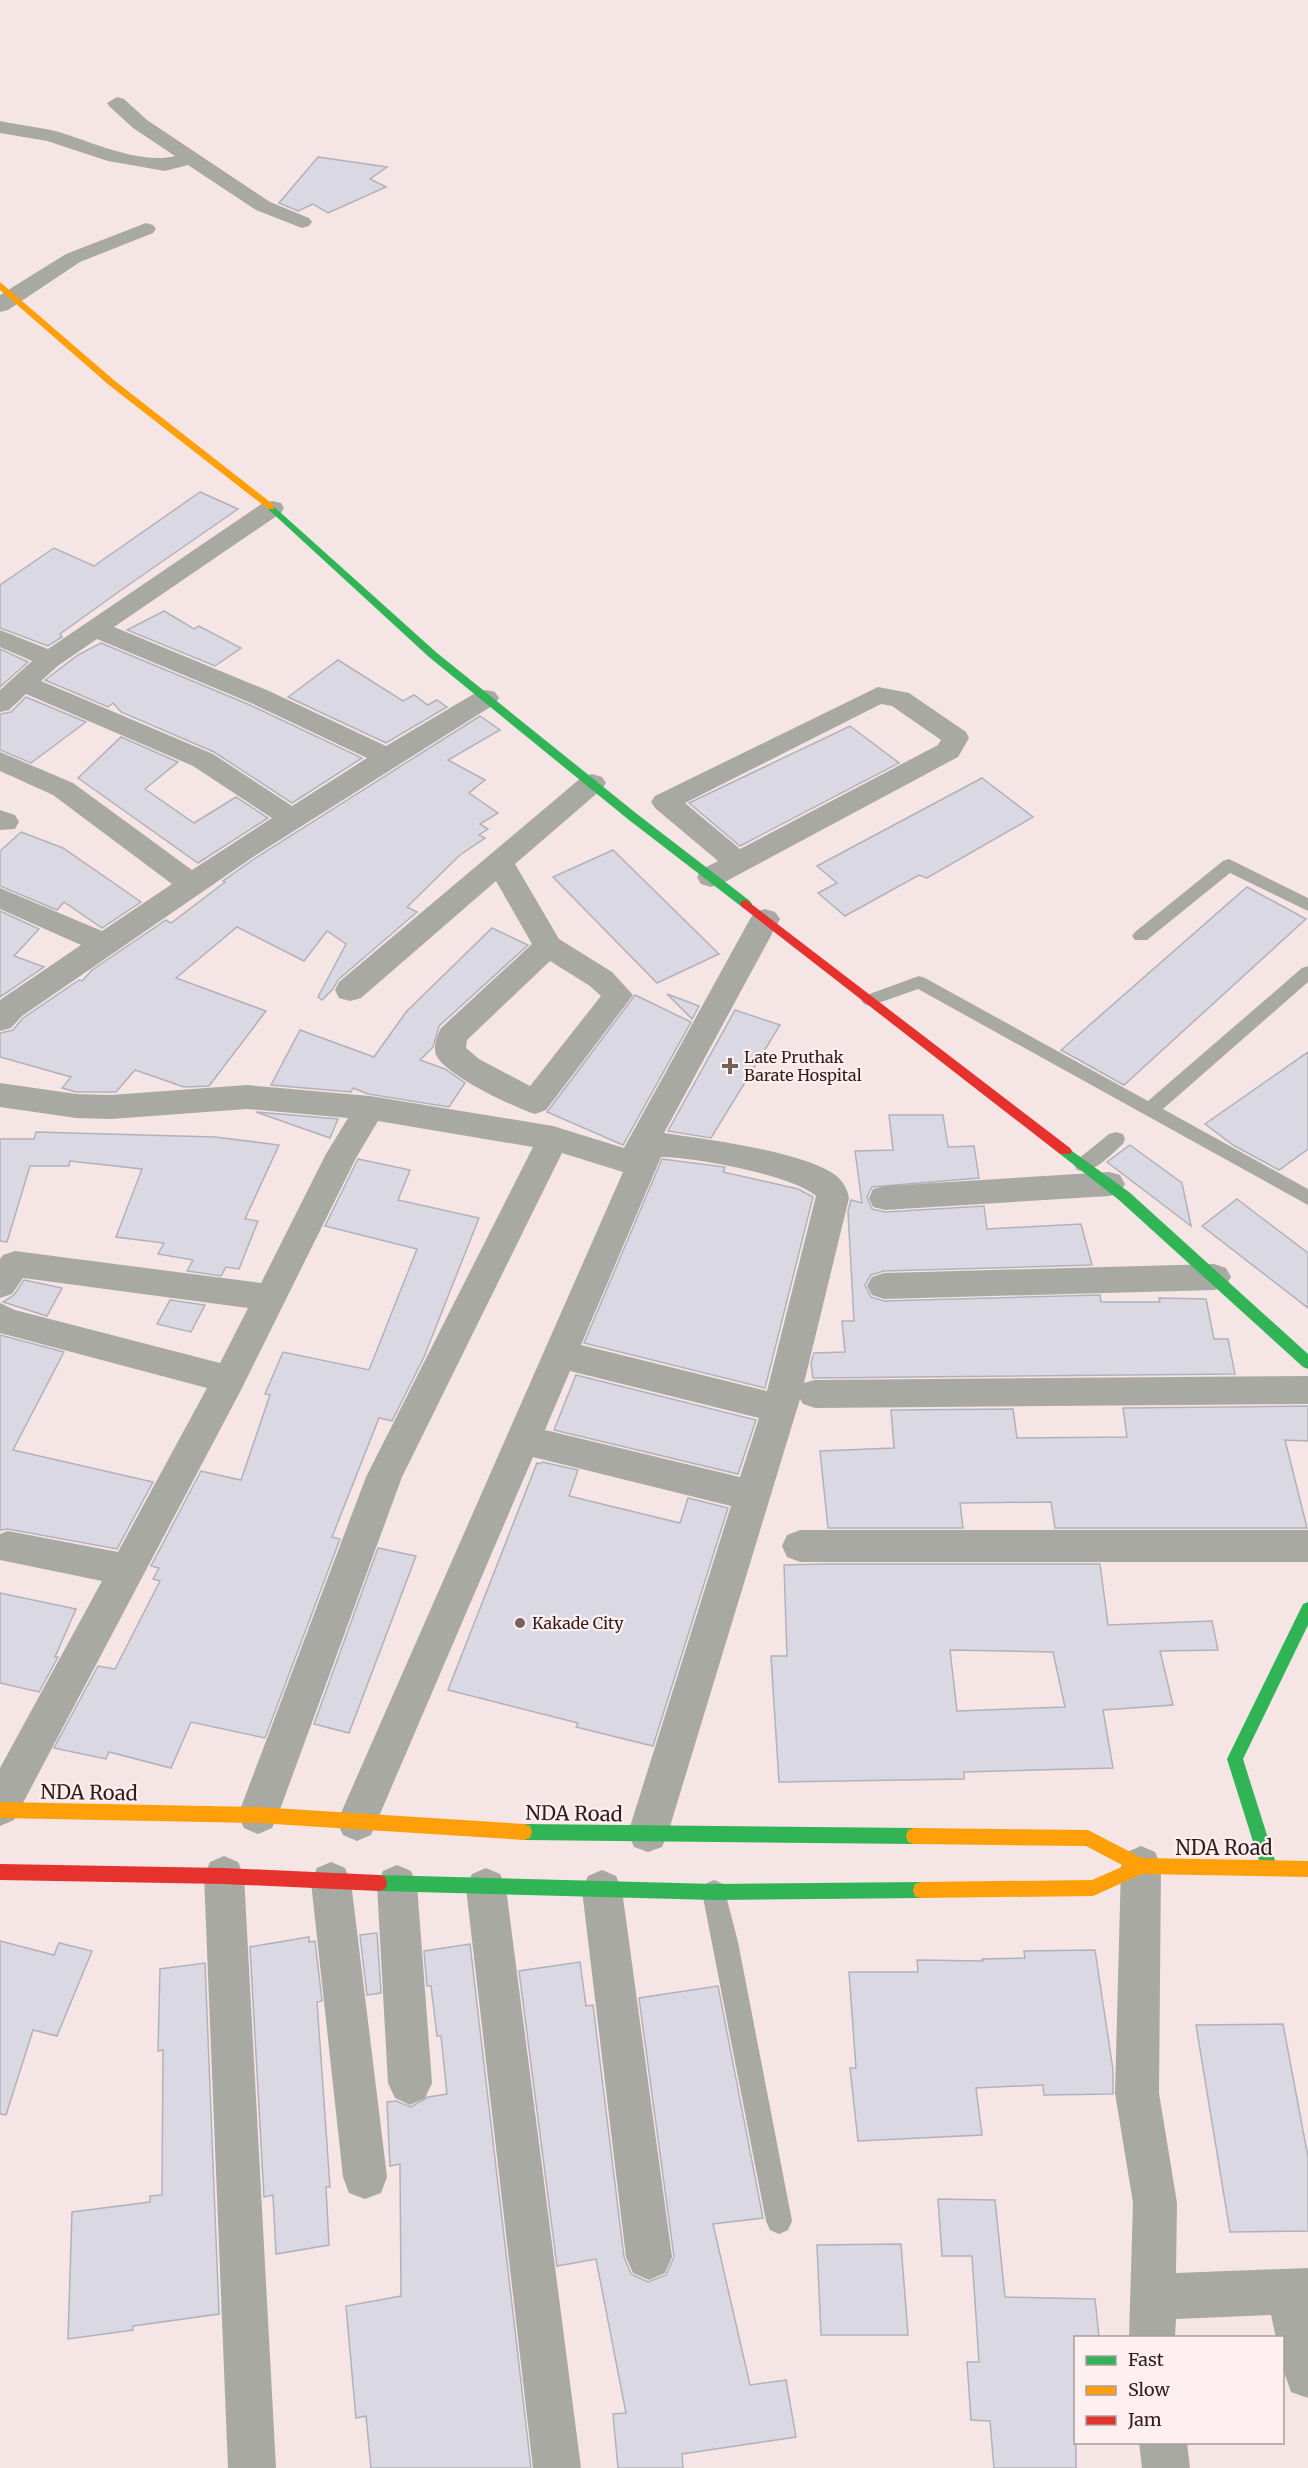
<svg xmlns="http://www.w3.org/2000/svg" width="1308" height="2468" font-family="Merriweather,serif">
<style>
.building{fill:#dad9e3;stroke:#b2b1ba;stroke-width:1.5;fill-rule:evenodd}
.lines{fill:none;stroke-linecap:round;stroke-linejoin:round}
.lane{fill:#a9a9a4;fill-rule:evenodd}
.street{fill:#a9a9a4;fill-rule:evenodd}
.fast{fill:#30b455;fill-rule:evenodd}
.slow{fill:#ff9f0a;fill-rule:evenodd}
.jam{fill:#e5322d;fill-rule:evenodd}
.poi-dot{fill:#766161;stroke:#fef0f0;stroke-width:2}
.labels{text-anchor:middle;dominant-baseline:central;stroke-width:4.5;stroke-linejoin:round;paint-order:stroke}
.poi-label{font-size:16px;fill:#321a1a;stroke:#fef0f0;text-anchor:start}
.near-street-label{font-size:20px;fill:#321a1a;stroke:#fef0f0}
</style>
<rect width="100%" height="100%" fill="#f5e5e5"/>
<g class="building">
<path d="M318,157L387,167L370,179L386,187L328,213L313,204L298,211L279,203Z"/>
<path d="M200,492L238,509L124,588L60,634L62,637L48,646L0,628V585L54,548L94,566Z"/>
<path d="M164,611L194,629L199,626L241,648L215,666L127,630Z"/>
<path d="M101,643L250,705L362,758L292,803L214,752L121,712L113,703L108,707L45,680L78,655Z"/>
<path d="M0,649L28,662L0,687Z"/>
<path d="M338,660L403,701L414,695L428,705L437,700L447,707L386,743L288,697Z"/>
<path d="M26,697L86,722L31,763L0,750V714L11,712Z"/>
<path d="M480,716L500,730L448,760L485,780L469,793L498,813L480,824L488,829L479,835L485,838L460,855L407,907L417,912L338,980L333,989L322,1000L318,997L346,944L327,931L304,961L237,927L176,978L266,1011L209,1086L184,1087L135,1070L116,1092H76L62,1088L71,1077L0,1057V1033L13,1030L23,1018L79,980L82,981L92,970L166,920L171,923L225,882L223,881L257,857Z"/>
<path d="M850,726L899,763L740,846L689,803Z"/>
<path d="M121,737L178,762L145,789L194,823L236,797L268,818L198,863L78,778Z"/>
<path d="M982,778L1033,817L927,878L919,875L845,916L818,893L837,883L817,866Z"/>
<path d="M21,832L63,848L141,902L102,928L64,902L57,910L0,886V851Z"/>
<path d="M613,850L719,954L657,983L553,877Z"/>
<path d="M1247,887L1306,919L1124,1085L1061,1050Z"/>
<path d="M0,911L39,929L14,956L44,967L0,997Z"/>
<path d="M492,928L528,945L439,1026L433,1047L420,1060L445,1069L465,1083L449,1107L368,1094L353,1088L351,1092L271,1085L300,1030L374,1057L406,1012Z"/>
<path d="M667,994L699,1006L692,1019Z"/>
<path d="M635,995L691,1022L623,1145L547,1112Z"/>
<path d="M735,1010L780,1025L711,1138L668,1131Z"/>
<path d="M1308,1052V1149L1279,1170L1233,1145L1205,1124Z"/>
<path d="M256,1112L338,1119L330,1138Z"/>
<path d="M889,1115H943L948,1147L974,1146L979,1178L872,1187L867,1197L872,1209L885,1212L984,1206L987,1229L1081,1224L1092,1265L884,1271L871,1275L865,1285L871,1297L884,1301L1100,1295L1101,1302H1160L1159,1298L1206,1299L1214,1339H1228L1235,1374L813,1378L811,1363L814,1353L845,1352L842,1321H854L848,1211L851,1200L862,1203L855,1151L893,1150Z"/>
<path d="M36,1132L215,1137L279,1145L245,1219L258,1221L239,1269L226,1267L221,1276L187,1271L193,1260L158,1254L164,1243L116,1237L142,1169L70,1161L69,1166H30L7,1242L0,1241V1139H34Z"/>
<path d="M1130,1145L1182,1183L1191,1226L1107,1162Z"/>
<path d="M358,1159L410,1170L398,1200L479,1218L424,1357L392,1421L379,1418L332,1537L340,1539L265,1738L191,1722L171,1768L109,1752L106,1759L54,1748L98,1666L115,1669L160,1581L153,1579L159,1568L151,1566L201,1471L241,1480L270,1395L265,1394L283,1352L369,1370L417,1249L325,1226Z"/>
<path d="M662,1159L725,1167L723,1172L798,1189L813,1197L765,1388L584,1343Z"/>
<path d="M1237,1199L1308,1253V1308L1202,1226Z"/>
<path d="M24,1280L62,1288L47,1316L3,1302L14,1295Z"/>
<path d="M170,1300L205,1305L191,1332L157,1324Z"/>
<path d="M0,1335L64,1352L13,1450L153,1482L117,1549L8,1529L0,1530Z"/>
<path d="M576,1375L756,1420L738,1474L554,1430Z"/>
<path d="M1308,1406V1441L1285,1440L1307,1528H1055L1051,1502L960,1503L963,1528H828L820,1451L894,1448L891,1410L1013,1409L1017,1438L1127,1437L1123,1408Z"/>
<path d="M542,1462L578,1470L569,1496L680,1523L688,1498L728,1508L653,1746L576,1727L578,1723L448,1690L537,1463L541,1464Z"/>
<path d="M378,1548L416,1556L349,1733L314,1724Z"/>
<path d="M826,1564H1100L1108,1625L1212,1621L1218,1650L1160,1651L1173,1705L1103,1710L1113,1768L964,1772V1779L779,1782L771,1656H787L784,1565ZM950,1650L1053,1652L1065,1707L957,1711Z"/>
<path d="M0,1593L76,1609L55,1657H58L39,1692L0,1683Z"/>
<path d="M377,1933L381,1993L367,1995L360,1935Z"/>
<path d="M309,1937V1942L315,1941L322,2001L317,2002L330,2187H326L329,2245L276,2254L273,2195L264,2197L250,1947Z"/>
<path d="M0,1941L54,1955L59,1943L92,1951L57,2036L33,2030L6,2115L0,2114Z"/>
<path d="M470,1944L531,2468H371L366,2416L356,2418L346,2306L401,2296L400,2164L390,2166L387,2102L396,2101L411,2107L428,2097L447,2094L441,2036H437L431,1986H427L424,1951Z"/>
<path d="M1095,1950L1113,2070V2094L1044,2095L1043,2085L976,2088L982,2135L858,2141L850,2068H856L849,1972H918L917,1960L983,1961L982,1959L1025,1958L1024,1951Z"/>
<path d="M580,1962L586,2006L593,2005L624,2257L631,2274L648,2282L666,2275L674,2257L639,1998L718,1986L763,2218L713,2224L750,2385L786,2380L796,2437L682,2454L683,2468H618L613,2414L626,2413L596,2259L557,2266L519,1971Z"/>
<path d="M205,1963L219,2314L133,2326V2330L68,2339L72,2212L150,2202V2196L162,2195L163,2050L158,2051L160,1969Z"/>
<path d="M1283,2024L1308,2157V2231L1230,2232L1196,2025Z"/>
<path d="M938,2199L995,2200L1005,2297L1095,2299L1099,2337H1076V2468H994L990,2421L971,2420L967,2362H979L972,2256H942Z"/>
<path d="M901,2244L908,2335H821L817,2245Z"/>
</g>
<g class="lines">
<g class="lane">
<path d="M1229,859L1308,898V911L1230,873L1147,940H1135L1132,936L1135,932L1223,861Z"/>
<path d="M1308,966V982L1163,1109L1308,1189V1205L918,989L870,1006L864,1004L861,1000L864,996L919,976L925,978L1148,1101L1302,968Z"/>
<path d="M1116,1132L1123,1134L1125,1139L1123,1144C1111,1154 1094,1175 1077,1170L1074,1165L1077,1160L1109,1134Z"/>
<path d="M714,1880L723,1884L738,1942L792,2221L788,2230L779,2234L770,2230L766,2221L702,1892L705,1884Z"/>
</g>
<g class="street">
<path d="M117,97L124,99L147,120L270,202L309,218L312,222L309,226L302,228L256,210L188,165L165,171L108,161L47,141L0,133V121C19,125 40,127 59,132C91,142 142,165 175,156L133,128L110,107L107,103Z"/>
<path d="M146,223L153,225L156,229L153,233L80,262L8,310L0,312V295L66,254Z"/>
<path d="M272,501L281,503L284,508L281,513L114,627L269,691L386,746L477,692L486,690L495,692L499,698L495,704L256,855L22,1016L11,1028L0,1031V1000L81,945L0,909V888L102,931L172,884L53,795L0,771V752L73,783L192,870L272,818L193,766L26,694L9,710L0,712V690L32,661L0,647V630L48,649L263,503ZM97,639L251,703L367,758L292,806L213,754L41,681L59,665Z"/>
<path d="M878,687L909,693L966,732L969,738L958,757L721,884L711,887L701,884L697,877L701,870L718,861L655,808L651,802L655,796ZM881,704L892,706L941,740L938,745L740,849L685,803Z"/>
<path d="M592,774L602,777L606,783L602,789L515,864L559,939L612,972L633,995L546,1110L535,1114C513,1107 445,1075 436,1055C433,1046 437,1036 441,1028L532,944L496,881L361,998L350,1001L339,998L335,990L339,982L582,777ZM550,961L590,986L601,996L530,1086L479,1059L466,1048L467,1040Z"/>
<path d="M0,810L15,815L19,822L15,829L0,830Z"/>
<path d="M765,909L775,912L780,919L664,1133C710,1140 793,1150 831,1172C841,1178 847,1187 849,1198L804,1383L815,1380L1308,1376V1404L815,1408L803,1404L800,1399L668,1833L662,1847L648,1852L634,1847L628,1833L731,1506L533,1457L371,1835L357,1841L343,1835L337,1822L623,1172L562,1153L402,1477L278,1815L272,1828L258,1834L244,1828L238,1815L366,1477L533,1147L378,1121L356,1158L241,1390L14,1820L0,1826V1768L102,1581L0,1560V1534L8,1531L118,1552L207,1388L0,1333V1303L15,1310L220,1363L248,1308L23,1278L12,1294L0,1298V1259L3,1255L15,1251L261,1283L326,1154L348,1118L247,1109L111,1119L76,1118L0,1107V1083L76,1094L111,1095L247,1085L370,1096L553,1126L624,1148L750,919L755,912ZM661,1157C695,1157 791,1175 816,1196L767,1391L581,1345ZM570,1371L759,1418L740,1477L545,1430Z"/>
<path d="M1109,1172L1120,1175L1125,1184L1120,1193L1109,1196L885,1210L873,1207L869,1198L873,1189L885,1186Z"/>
<path d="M1214,1264L1226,1268L1231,1277L1226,1286L1214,1290L884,1299L872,1295L867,1286L872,1277L884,1273Z"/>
<path d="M800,1530H1308V1562H800L787,1557L782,1546L787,1535Z"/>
<path d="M1141,1846L1155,1852L1161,1866L1159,2093L1177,2203L1176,2273L1308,2268V2398L1291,2392L1282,2366V2338H1276L1271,2315L1176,2319L1175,2338H1129L1133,2203L1115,2093L1121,1866L1127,1852Z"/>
<path d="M224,1856L238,1862L244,1876L276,2468H228L204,1876L210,1862Z"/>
<path d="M331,1862L345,1868L351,1882L387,2177L381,2193L365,2199L349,2193L343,2177L311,1882L317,1868Z"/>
<path d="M397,1865L411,1871L417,1885L432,2083L425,2098L410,2105L395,2098L388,2083L377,1885L383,1871Z"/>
<path d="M486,1868L500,1874L506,1888L581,2468H533L466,1888L472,1874Z"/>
<path d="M602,1870L616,1876L622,1890L672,2257L665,2273L649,2280L633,2273L626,2257L582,1890L588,1876Z"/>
<path d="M1139,2442H1187L1190,2468H1142Z"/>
</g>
<g class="fast">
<path d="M271,504L437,653L637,814L750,901L752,904L750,907H742L629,820L429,657L268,509V505Z"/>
<path d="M1065,1146L1129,1192L1308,1354V1369L1303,1367L1119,1200L1060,1154L1058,1151Z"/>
<path d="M1308,1602V1625L1243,1759L1277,1867L1275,1873L1269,1875L1263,1873L1261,1867L1227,1759L1303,1604Z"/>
<path d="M524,1824L914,1828L920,1830L922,1836L920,1842L914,1844L524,1840L518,1838L516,1832L518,1826Z"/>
<path d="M379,1875L714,1884L921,1882L927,1884L929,1890L927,1896L921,1898L714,1900L379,1891L373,1889L371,1883L373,1877Z"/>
</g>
<g class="slow">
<path d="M0,282L115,381L274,505V509H268L109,385L0,290Z"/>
<path d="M0,1802L258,1807L524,1824L530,1826L532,1832L530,1838L524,1840L258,1823L0,1818Z"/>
<path d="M914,1828L1088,1830L1142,1858L1308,1861V1877L1142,1874L1093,1896L921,1898L915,1896L913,1890L915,1884L921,1882L1092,1880L1124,1866L1086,1846L914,1844L908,1842L906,1836L908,1830Z"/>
</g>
<g class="jam">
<path d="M746,900L1070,1148L1072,1151L1070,1154H1060L742,907L740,904L742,901Z"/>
<path d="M0,1864L224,1868L379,1875L385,1877L387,1883L385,1889L379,1891L224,1884L0,1880Z"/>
</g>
</g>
<g class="poi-dot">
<path d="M727 1057h6v6h6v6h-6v6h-6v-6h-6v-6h6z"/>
<circle cx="520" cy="1623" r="6"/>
</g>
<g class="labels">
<g class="poi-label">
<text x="744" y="1057">Late Pruthak<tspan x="744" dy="18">Barate Hospital</tspan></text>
<text x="532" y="1623">Kakade City</text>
</g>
<g class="near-street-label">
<text transform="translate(89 1792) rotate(1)">NDA Road</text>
<text transform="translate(574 1813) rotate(1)">NDA Road</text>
<text x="1224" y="1847">NDA Road</text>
</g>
</g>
<rect x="1074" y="2336" width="210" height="108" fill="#fef0f0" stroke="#ac9a9a" stroke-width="1.5"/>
<rect x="1086" y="2356" width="30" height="9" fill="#30b455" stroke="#ac9a9a" stroke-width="1.5"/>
<text x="1128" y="2366" font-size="18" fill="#321a1a">Fast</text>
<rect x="1086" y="2386" width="30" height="9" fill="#ff9f0a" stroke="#ac9a9a" stroke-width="1.5"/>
<text x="1128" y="2396" font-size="18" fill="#321a1a">Slow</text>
<rect x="1086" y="2416" width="30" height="9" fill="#e5322d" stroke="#ac9a9a" stroke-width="1.5"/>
<text x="1128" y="2426" font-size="18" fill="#321a1a">Jam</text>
</svg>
